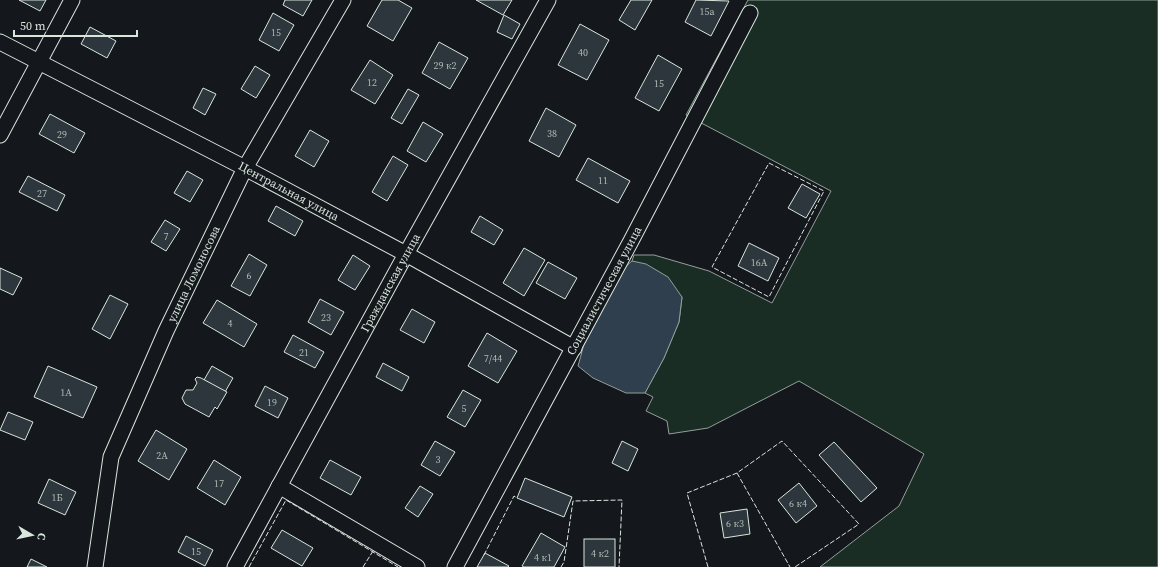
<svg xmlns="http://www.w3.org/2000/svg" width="1158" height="567" font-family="'Source Serif 4',serif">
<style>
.green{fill:#1a2d24;stroke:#939e99}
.water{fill:#2f3f4d;stroke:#939e99}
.building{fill:#2c363c;stroke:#d8e6dc}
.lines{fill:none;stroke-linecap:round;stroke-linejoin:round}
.street-casing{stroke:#d8e6dc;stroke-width:17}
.street{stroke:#14181c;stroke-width:15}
.fence{stroke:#d8e6dc;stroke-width:1;stroke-dasharray:5 2;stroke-linecap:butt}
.labels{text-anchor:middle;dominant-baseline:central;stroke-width:3;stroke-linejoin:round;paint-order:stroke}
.number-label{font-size:10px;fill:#adbab4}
.street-label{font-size:12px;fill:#d8e6dc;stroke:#14181c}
</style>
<rect width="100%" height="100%" fill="#14181c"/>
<path class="green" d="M748,0H1158V567H820L899,506L924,454L799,381L708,428L669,434L667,421L646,411L653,397L645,393L664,358L679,322L682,297L632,261L634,255H654L709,271L772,303L831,191L686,115Z"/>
<path class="water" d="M632,261L646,264L668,277L682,297L679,322L664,358L645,393H626L593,378L578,366L584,344L624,268Z"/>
<g class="building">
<path d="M19,0H46L40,11Z"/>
<path d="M285,0H312L303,16L283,5Z"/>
<path d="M382,0H398L412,8L393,41L367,26Z"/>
<path d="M476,0H512L503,15Z"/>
<path d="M631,0H652L635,30L619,20Z"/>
<path d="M696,0L729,1L711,36L685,22Z"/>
<path d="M273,13L294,25L279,51L259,40Z"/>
<path d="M504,15L520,24L512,39L497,32Z"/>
<path d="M580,24L609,40L587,80L558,65Z"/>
<path d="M90,27L116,41L107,58L81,44Z"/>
<path d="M439,42L468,58L450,89L422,73Z"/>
<path d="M658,55L682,69L659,111L635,98Z"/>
<path d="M370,60L393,75L375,104L351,90Z"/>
<path d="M255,66L270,75L256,98L241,89Z"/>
<path d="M203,88L216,94L205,115L193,108Z"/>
<path d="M408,89L419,95L402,124L391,118Z"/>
<path d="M546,108L576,125L559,157L529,141Z"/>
<path d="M50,114L85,133L74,153L39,134Z"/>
<path d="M423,122L443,134L426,162L407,151Z"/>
<path d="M310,130L329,141L314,167L295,156Z"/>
<path d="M393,156L408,165L387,201L372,192Z"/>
<path d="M588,158L630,181L618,203L576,180Z"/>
<path d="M187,171L203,180L190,202L174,193Z"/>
<path d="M28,176L65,195L57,211L19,192Z"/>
<path d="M802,184L820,194L806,218L788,208Z"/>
<path d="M276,206L303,221L295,236L268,221Z"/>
<path d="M480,216L503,230L494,245L471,232Z"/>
<path d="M165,220L180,229L166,251L151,242Z"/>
<path d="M749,243L779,258L768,281L738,266Z"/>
<path d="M524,248L545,260L524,296L503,283Z"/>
<path d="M249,254L267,265L250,296L231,286Z"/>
<path d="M353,255L370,266L355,290L338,280Z"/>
<path d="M548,262L577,278L565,299L536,283Z"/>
<path d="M0,268L22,278L13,295L0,289Z"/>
<path d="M110,295L128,304L110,339L92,329Z"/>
<path d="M320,299L344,312L331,335L308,322Z"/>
<path d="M217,300L257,324L244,347L203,323Z"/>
<path d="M412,309L435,322L424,343L400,330Z"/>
<path d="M487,333L517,351L498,383L468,366Z"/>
<path d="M293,335L324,352L315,368L284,352Z"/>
<path d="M383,363L409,377L402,391L376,377Z"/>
<path d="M48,366L97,387L83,418L34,397Z"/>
<path d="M212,366L233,378L225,392L204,380Z"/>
<path d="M197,377L201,378L227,392L217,409L215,407L209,417L185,404L182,398L186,390H193L197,383L195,379Z"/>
<path d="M265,386L288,398L278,418L255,406Z"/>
<path d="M463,390L481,400L465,427L447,417Z"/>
<path d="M8,412L33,422L25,440L0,430Z"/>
<path d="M156,430L187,449L169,480L138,461Z"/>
<path d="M435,441L455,452L440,476L421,465Z"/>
<path d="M622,441L638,449L628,471L612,463Z"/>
<path d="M834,442L877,488L861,502L819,455Z"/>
<path d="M214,460L241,477L225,505L197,488Z"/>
<path d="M330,460L361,477L351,495L320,478Z"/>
<path d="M525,478L572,497L564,517L517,498Z"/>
<path d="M49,479L76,492L65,515L38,503Z"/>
<path d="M799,483L817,506L796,523L778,500Z"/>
<path d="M420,486L433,494L418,517L405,508Z"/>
<path d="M747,509L750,534L724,538L720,513Z"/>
<path d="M282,530L313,548L302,566L271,548Z"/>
<path d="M541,533L565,547L554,567H524L522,566Z"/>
<path d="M186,536L213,550L205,566L178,552Z"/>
<rect x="584" y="539" width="31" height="28"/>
<path d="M485,553L509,566L508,567H477Z"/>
<path d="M31,559L47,567H27Z"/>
</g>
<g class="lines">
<defs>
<g id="street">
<path id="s1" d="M0,42L245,168L406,254L574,348"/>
<path d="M0,135L72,0"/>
<path d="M279,486L417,567"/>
<path id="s2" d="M95,567L111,457L166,331L245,168L343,0"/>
<path id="s3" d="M235,567L406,254L548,0"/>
<path id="s4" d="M455,567L631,241L750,13"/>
</g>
</defs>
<use href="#street" class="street-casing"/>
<use href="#street" class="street"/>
<g class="fence">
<path d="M769,163L824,191L769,297L712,267Z"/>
<path d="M737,473L790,567"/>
<path d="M484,555L514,496L517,498"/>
<path d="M249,567L286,500L398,567"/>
<path d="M363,567L373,551"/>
<path d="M561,567L564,562L573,501L622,500L619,567"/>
<path d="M708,567L687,493L737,473L782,441L859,524L795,567"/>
</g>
</g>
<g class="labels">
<g class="number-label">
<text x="707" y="11">15а</text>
<text x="276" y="32">15</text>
<text x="583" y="52">40</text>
<text x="445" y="65">29 к2</text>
<text x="372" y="82">12</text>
<text x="659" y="83">15</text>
<text x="552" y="133">38</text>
<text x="62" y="134">29</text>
<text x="603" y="180">11</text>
<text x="42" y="193">27</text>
<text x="166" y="236">7</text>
<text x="759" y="262">16А</text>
<text x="249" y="275">6</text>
<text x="326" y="317">23</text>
<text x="230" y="323">4</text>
<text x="304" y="352">21</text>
<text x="493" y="358">7/44</text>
<text x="66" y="392">1А</text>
<text x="272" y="402">19</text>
<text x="464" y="408">5</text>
<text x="162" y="455">2А</text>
<text x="438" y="459">3</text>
<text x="219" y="483">17</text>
<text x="57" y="497">1Б</text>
<text x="798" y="503">6 к4</text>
<text x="735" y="523">6 к3</text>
<text x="196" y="551">15</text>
<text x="600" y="553">4 к2</text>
<text x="543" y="557">4 к1</text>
</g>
<g class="street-label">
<text stroke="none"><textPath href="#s1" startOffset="325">Центральная улица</textPath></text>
<text stroke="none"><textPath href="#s2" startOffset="312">улица Ломоносова</textPath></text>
<text stroke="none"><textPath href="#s3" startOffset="324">Гражданская улица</textPath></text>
<text stroke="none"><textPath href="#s4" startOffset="314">Социалистическая улица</textPath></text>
</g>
</g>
<g transform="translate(32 535) rotate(99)" stroke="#14181c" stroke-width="3" paint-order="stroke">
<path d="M0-3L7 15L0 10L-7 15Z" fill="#d8e6dc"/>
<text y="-6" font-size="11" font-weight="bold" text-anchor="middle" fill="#d8e6dc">С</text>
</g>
<path d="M14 30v6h123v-6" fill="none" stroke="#d8e6dc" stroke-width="2"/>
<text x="20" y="30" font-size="12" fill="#d8e6dc" stroke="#14181c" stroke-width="3" paint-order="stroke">50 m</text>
</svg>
